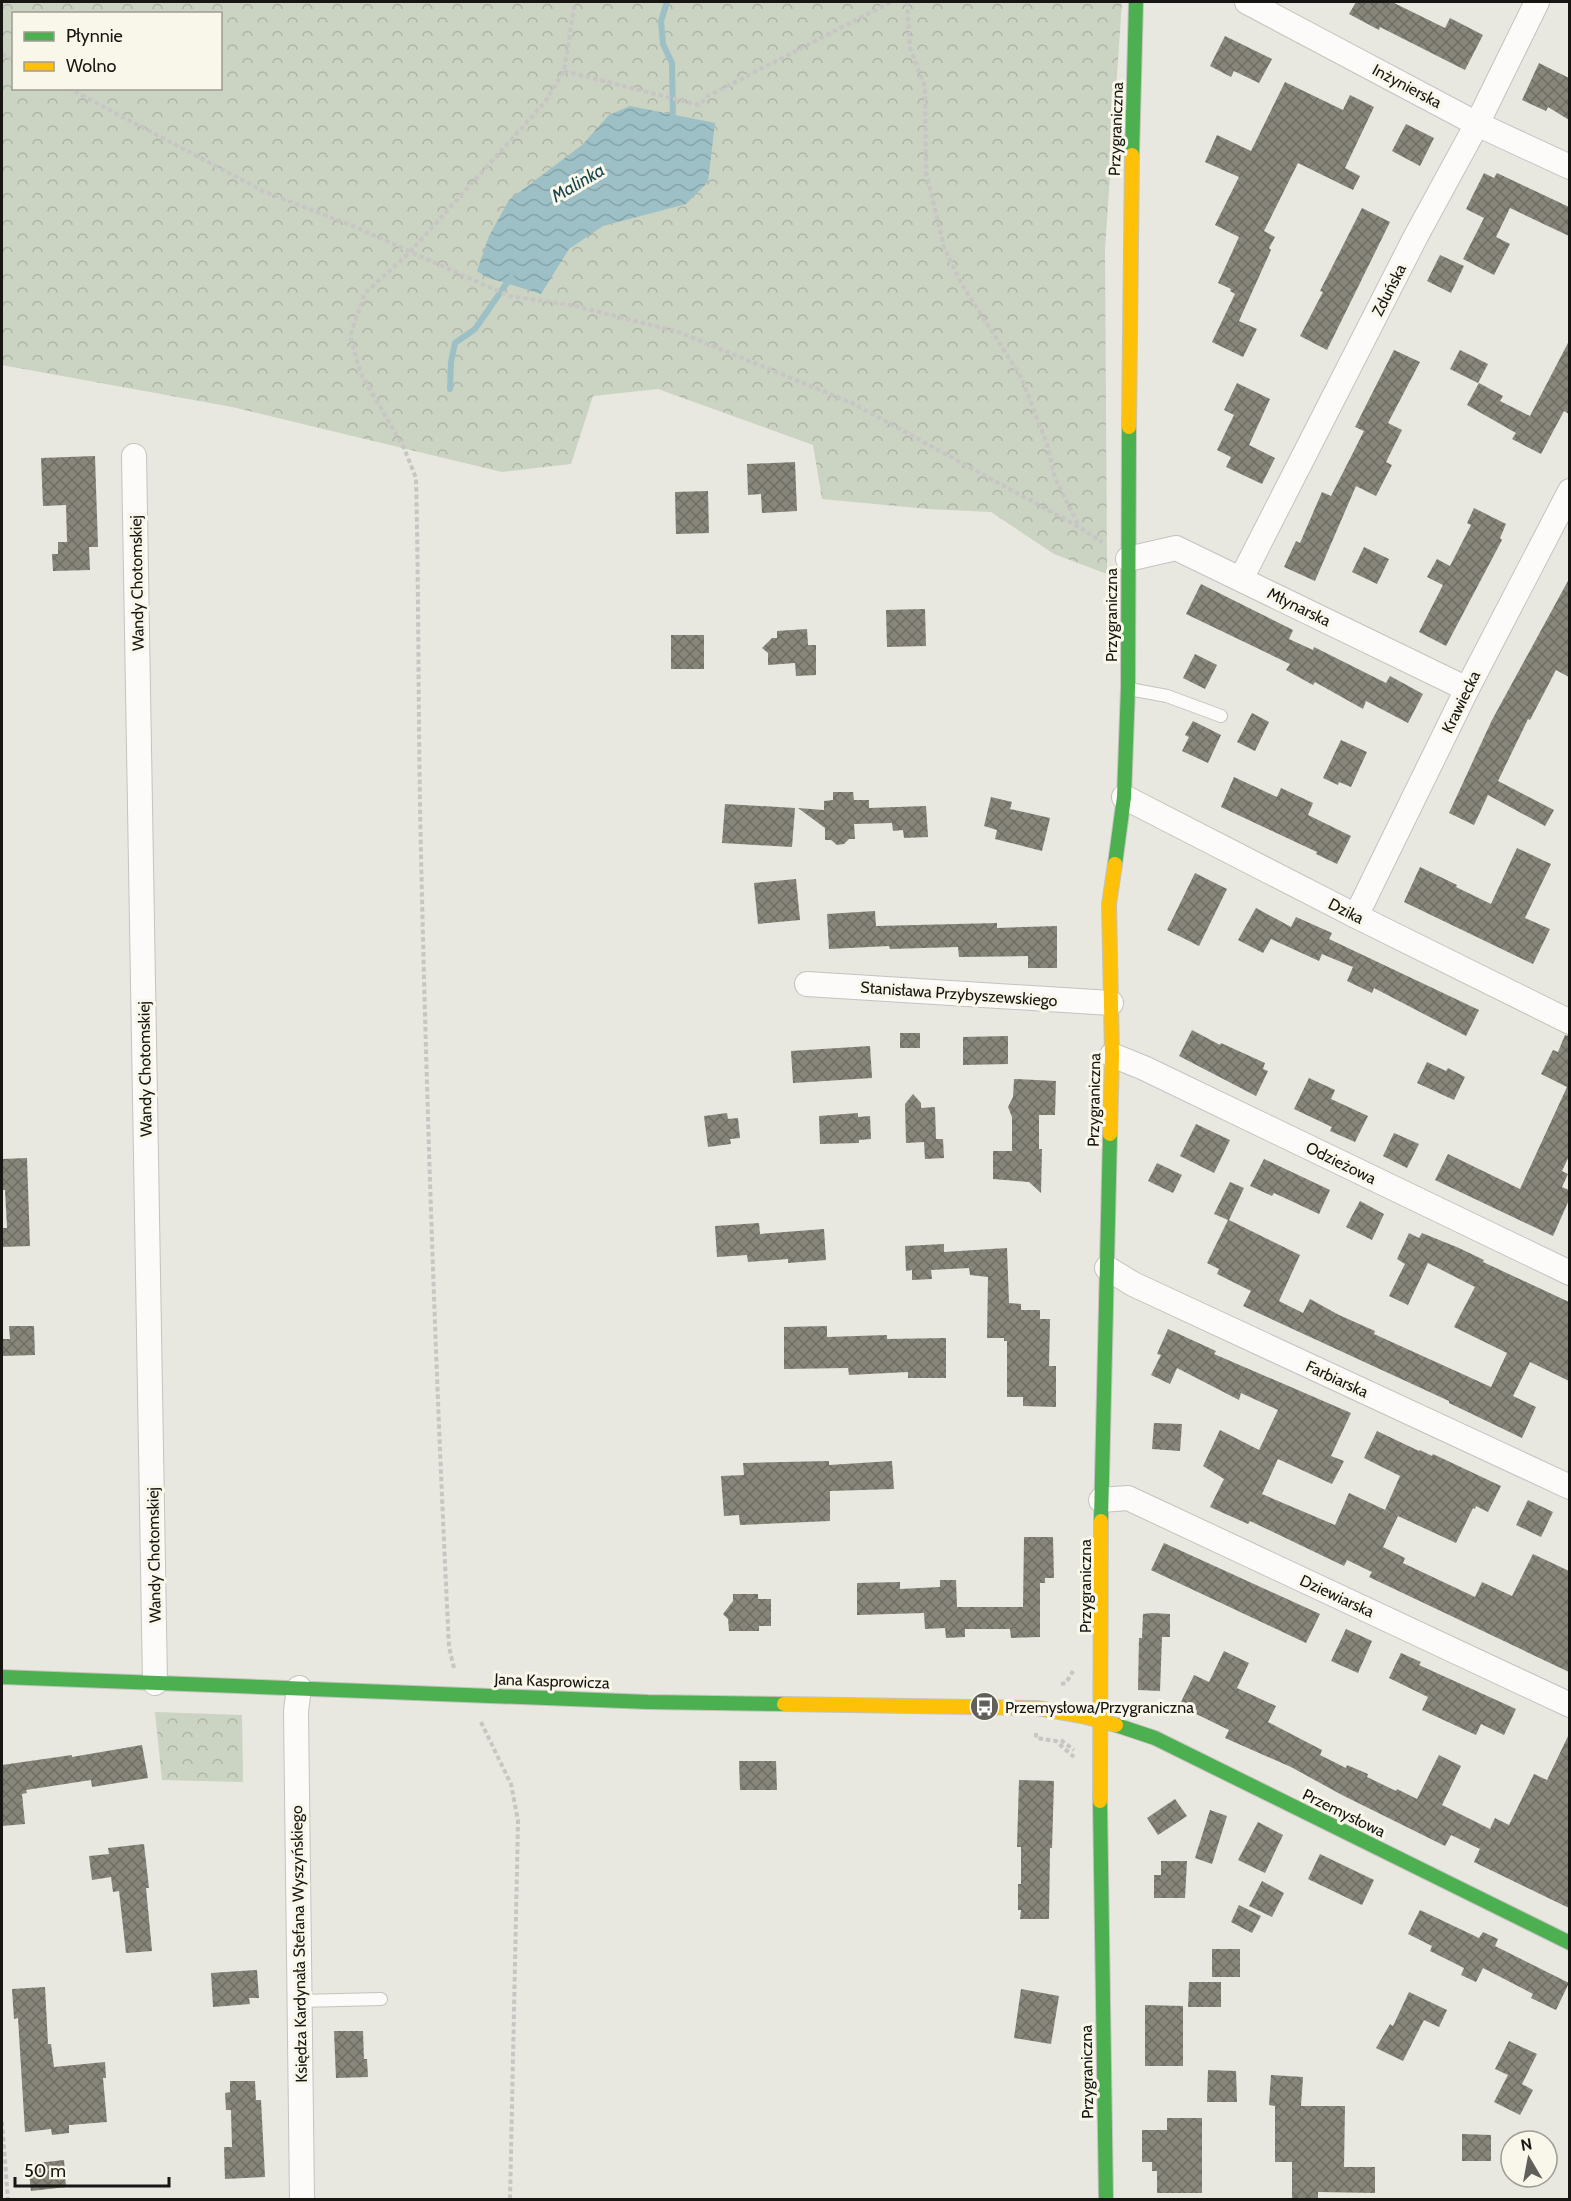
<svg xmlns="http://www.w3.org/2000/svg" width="1571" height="2201" font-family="Cabin,sans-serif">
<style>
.forest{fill:url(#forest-crowns);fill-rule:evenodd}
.water{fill:url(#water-waves)}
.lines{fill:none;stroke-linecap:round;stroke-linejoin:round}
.stream{stroke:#9cc0c5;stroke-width:6}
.building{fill:url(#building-cross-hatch)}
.lane-casing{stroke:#c4c3be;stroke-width:14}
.street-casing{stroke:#c4c3be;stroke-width:26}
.fast-casing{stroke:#c4c3be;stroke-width:16}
.slow-casing{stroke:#c4c3be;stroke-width:16}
.path{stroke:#c7c6c4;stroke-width:4;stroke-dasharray:4.5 3;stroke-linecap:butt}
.lane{stroke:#fcfbfa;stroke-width:12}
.street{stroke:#fcfbfa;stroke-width:24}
.fast{stroke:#4caf50;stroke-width:14}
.slow{stroke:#ffc107;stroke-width:14}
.labels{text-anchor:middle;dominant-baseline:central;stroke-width:6;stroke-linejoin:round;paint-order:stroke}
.street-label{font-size:16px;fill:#171612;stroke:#f9f6ea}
.poi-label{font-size:16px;fill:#171612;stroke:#f9f6ea;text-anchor:start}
.water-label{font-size:18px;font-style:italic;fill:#17464e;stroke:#f9f6ea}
</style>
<defs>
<pattern id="forest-crowns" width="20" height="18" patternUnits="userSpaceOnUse" patternTransform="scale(1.5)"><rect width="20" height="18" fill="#cbd3c3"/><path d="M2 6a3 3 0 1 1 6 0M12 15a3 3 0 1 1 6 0" fill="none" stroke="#aeb4a6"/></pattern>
<pattern id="water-waves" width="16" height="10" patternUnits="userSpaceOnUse" patternTransform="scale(1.5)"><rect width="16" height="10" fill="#9cc0c5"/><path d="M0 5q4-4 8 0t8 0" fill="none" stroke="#86a4a8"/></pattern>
<pattern id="building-cross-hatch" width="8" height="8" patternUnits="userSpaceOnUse" patternTransform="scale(1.5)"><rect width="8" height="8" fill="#88867b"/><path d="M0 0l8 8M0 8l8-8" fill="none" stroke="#6e6d63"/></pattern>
</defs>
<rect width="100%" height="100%" fill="#e8e7e0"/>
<g class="forest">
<path d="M2,2H1122L1105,249L1107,574L1054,554L991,512L928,509L822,499L813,445L658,389L593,396L571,464L502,472L232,407L2,365ZM14,14H220V88H14Z"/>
<path d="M155,1712L242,1715L243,1782L162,1780Z"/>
</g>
<path class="water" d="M630,106L715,123L708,182L686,204L603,226L569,249L541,294L486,277L477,271L489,236L509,200L582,145L609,115Z"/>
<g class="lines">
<g class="stream">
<path d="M667,2L661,21L663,44L672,63L673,121"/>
<path d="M450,389L451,362L455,343L475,329L511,277"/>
</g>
</g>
<g class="building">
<path d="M1356,2H1392L1445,28L1450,18L1483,35L1465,70L1380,27L1379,30L1349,14Z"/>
<path d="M1225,36L1272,59L1259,83L1234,71L1231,77L1210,66Z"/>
<path d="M1539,63L1569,78V120L1548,107L1546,111L1522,100Z"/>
<path d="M1285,82L1343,110L1350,95L1374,107L1345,168L1360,176L1353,190L1298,163L1264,231L1275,237L1269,248L1271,250L1239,321L1257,329L1243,357L1212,342L1235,294L1230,291L1231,289L1218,283L1239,237L1215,225L1239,177L1205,162L1217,135L1251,151Z"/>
<path d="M1406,124L1434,138L1420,166L1392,151Z"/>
<path d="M1484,173L1494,178L1497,173L1569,207V236L1510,208L1496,237L1510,244L1494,275L1463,259L1484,218L1466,209Z"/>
<path d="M1362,208L1390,222L1327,350L1300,336L1323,292L1320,291Z"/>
<path d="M1440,255L1464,266L1451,293L1427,281Z"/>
<path d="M1569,341V414L1564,411L1541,454L1512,439L1516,433L1467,405L1479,383L1503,396L1500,401L1530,416Z"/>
<path d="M1394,350L1420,362L1388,423L1402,430L1386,462L1392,465L1376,496L1356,486L1315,581L1284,567L1296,541L1300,543L1322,492L1331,496L1364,431L1355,427Z"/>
<path d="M1460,350L1488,364L1478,383L1450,369Z"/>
<path d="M1237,383L1270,399L1249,445L1275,458L1262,484L1226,467L1231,457L1217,450L1234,415L1224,410Z"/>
<path d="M95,456L98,547H89L90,570L53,571L52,554H58V542H67L66,505L43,506L41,458Z"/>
<path d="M795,462L797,511L762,513L761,494L748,495L747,464Z"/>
<path d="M708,491L709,533L676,534L675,492Z"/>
<path d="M1474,508L1506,524L1500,538L1502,540L1446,646L1419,632L1443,585L1427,577L1437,559L1450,566L1471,525L1467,523Z"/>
<path d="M1364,547L1389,559L1377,584L1352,572Z"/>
<path d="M1569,579V677L1556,670L1530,720L1528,719L1498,781L1554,810L1545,826L1488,795L1474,825L1449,813L1492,720Z"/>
<path d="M1201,584L1293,630L1289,639L1313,650L1314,647L1386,683L1390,676L1423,694L1408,723L1366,701L1363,709L1315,682L1313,685L1286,670L1290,664L1186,614Z"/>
<path d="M925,609L926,646L887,647L886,610Z"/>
<path d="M807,629L808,645H816V675L796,676L795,663L768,665V653L762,648L772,638H777V631Z"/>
<rect x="671" y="635" width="33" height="34"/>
<path d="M1195,654L1217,665L1205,689L1183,678Z"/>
<path d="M1252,713L1269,722L1255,751L1237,742Z"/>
<path d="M1193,721L1221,735L1208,763L1182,751L1189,737L1185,735Z"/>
<path d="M1341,740L1367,752L1351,787L1339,782L1338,785L1323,778Z"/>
<path d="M1234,777L1277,797L1281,788L1313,803L1308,815L1351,836L1337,864L1316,854L1317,852L1221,807Z"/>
<path d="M833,792H853L854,800H869V808L926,806L928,837L904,838L903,830L893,831L892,823L854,824L855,839H849L844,844L837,845L831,840H825V828L798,808L824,810V801L833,800Z"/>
<path d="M991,797L1012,802L1010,809L1050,818L1042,851L995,839L997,830L984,826Z"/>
<path d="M725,804L795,808L792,847L722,843Z"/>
<path d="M1517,848L1551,864L1525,918L1550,929L1533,964L1404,902L1420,867L1457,885L1456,887L1491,904Z"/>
<path d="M1195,873L1227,889L1199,946L1167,930Z"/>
<path d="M796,879L800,920L758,924L754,883Z"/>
<path d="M1256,908L1291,927L1296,917L1332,933L1329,939L1479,1010L1466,1036L1374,988L1372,993L1347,981L1353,967L1322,954L1319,961L1271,939L1263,953L1238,940Z"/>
<path d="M875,911L876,926L997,923V928L1057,926V968H1028V956L959,957L958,947L890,949L889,946L829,949L827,914Z"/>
<path d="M1192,1030L1220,1045L1221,1043L1265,1063L1263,1069L1268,1071L1256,1096L1179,1056Z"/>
<rect x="900" y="1033" width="20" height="15"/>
<path d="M1565,1035L1569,1036V1156L1562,1171L1568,1174L1562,1187L1569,1190V1200L1553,1236L1435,1180L1448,1154L1520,1189L1567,1087L1541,1074L1553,1050L1558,1052Z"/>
<path d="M1008,1036V1064L963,1065V1037Z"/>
<path d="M870,1046L872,1078L793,1083L791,1051Z"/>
<path d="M1427,1062L1446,1071L1448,1068L1465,1077L1454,1100L1417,1083Z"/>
<path d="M1309,1078L1335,1090L1331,1099L1368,1116L1355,1142L1330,1131L1332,1127L1294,1109Z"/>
<path d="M1014,1079L1056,1081L1055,1115H1039V1149H1042L1041,1193L1029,1182L993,1179V1151H1012V1117L1008,1107L1013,1097Z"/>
<path d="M913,1094L921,1103V1108L935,1107L936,1139H943L944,1158L925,1159L924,1142L906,1143L905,1104Z"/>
<path d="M727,1113L728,1119L738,1118L740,1138L730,1139L731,1144L708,1147L704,1116Z"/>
<path d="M858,1113V1117L870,1116L871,1139L859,1140V1143L820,1144L819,1116Z"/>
<path d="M1196,1124L1230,1140L1214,1173L1180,1156Z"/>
<path d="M1394,1133L1419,1144L1407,1168L1383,1156Z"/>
<path d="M27,1158L30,1246L2,1247V1228H7L5,1190H2V1159Z"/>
<path d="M1264,1159L1330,1190L1319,1214L1274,1193L1272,1196L1250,1186Z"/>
<path d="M1157,1163L1182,1175L1173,1193L1148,1181Z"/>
<path d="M1230,1182L1244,1188L1229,1220L1300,1255L1279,1301L1303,1313L1310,1299L1339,1315L1375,1331L1374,1334L1491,1387L1507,1353L1454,1327L1475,1287L1428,1263L1408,1305L1389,1296L1405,1264L1397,1259L1409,1233L1419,1238L1422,1233L1459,1248L1484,1260L1483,1262L1569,1302V1381L1530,1362L1513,1396L1536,1407L1522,1438L1449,1403V1401L1243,1306L1251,1291L1217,1274L1219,1269L1207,1263L1228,1220L1214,1214Z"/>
<path d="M1360,1201L1384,1214L1372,1240L1346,1227Z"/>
<path d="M759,1223L760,1234L824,1229L826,1260L788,1263V1259L748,1262L747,1255L717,1257L715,1226Z"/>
<path d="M944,1244V1252L1007,1248L1009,1303L1021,1304V1310H1040V1319H1050L1049,1366H1056V1407L1023,1406V1397H1007V1341H1004V1338H987L988,1277L970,1275L969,1268L931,1270L932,1279L912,1280V1270L906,1271L905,1246Z"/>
<path d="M9,1326H34L35,1355L3,1356L2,1339H10Z"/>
<path d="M827,1326V1337L887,1335V1339L946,1338V1378H908V1372L849,1375L848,1368L784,1369V1327Z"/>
<path d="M1168,1329L1216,1351L1214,1354L1351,1413L1331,1456L1344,1461L1332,1484L1278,1459L1262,1494L1335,1525L1349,1493L1398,1516L1383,1547L1405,1558L1403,1563L1475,1597L1482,1582L1512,1596L1533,1554L1569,1571V1672L1369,1577L1372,1572L1347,1560L1344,1566L1250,1521L1248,1524L1210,1507L1224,1479L1203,1466L1220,1430L1259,1450L1278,1410L1241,1393L1239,1400L1177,1368L1170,1384L1151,1375L1161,1355L1157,1354Z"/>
<path d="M1154,1423L1182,1424L1180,1451L1152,1449Z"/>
<path d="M1377,1431L1419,1451L1420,1450L1432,1456L1433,1454L1501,1486L1488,1512L1476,1506L1475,1509L1473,1508L1456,1543L1385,1510L1400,1476L1364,1458Z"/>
<path d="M829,1461V1465L892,1461L894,1489L830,1491V1521L740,1525L739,1515L724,1516L721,1476L744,1475L743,1463Z"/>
<path d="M1528,1500L1553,1512L1541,1537L1516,1525Z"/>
<path d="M1024,1537H1053L1054,1578H1045V1583H1040V1637L1011,1638L1010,1629H965V1637L946,1638L945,1628L925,1629L924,1613L857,1615V1583L900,1582V1589L940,1587V1580H956L957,1607H1023Z"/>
<path d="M1164,1543L1320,1614L1306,1643L1151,1570Z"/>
<path d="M733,1594H758V1599H771V1626H759V1631H729L728,1619L723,1614L733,1601Z"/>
<path d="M1152,1613L1170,1614V1637H1162L1160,1691L1138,1690L1139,1638H1142L1143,1614Z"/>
<path d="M1346,1629L1372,1641L1358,1673L1331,1661Z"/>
<path d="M1224,1651L1249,1663L1237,1688L1276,1706L1268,1722L1322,1750L1320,1755L1346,1768L1347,1765L1368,1774L1367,1777L1396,1791L1397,1789L1417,1799L1439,1755L1461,1766L1442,1805L1490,1829L1495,1818L1509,1825L1534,1774L1547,1780L1569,1734V1908L1474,1862L1480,1849L1451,1835L1445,1846L1342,1795L1291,1767L1225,1738L1229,1730L1192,1712L1193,1709L1181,1702L1194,1675L1209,1682Z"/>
<path d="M1401,1653L1421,1662L1419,1665L1516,1709L1504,1735L1481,1724L1476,1735L1422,1710L1428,1697L1389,1678Z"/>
<path d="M142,1745L148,1778L92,1787L91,1780L26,1790L27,1793L22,1794L25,1824L2,1826V1765L72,1755V1757Z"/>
<path d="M739,1761H776L777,1790H740Z"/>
<path d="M1019,1780L1054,1781L1052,1848H1050L1049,1919H1020L1021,1910H1018V1884H1021V1847H1017Z"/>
<path d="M1175,1799L1187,1816L1158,1835L1147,1818Z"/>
<path d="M1210,1810L1227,1816L1212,1864L1195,1858Z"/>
<path d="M1258,1822L1283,1835L1265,1873L1238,1860Z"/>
<path d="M144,1844L149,1888H146L152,1951L126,1953L119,1891L113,1892L111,1877L92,1880L89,1856L109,1854L108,1848Z"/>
<path d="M1320,1854L1374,1880L1362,1905L1308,1879Z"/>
<path d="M1161,1861H1187L1185,1898H1154V1875H1161Z"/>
<path d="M1262,1881L1284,1893L1272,1917L1249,1906Z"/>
<path d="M1239,1905L1261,1916L1252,1933L1231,1922Z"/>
<path d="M1420,1910L1479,1938L1483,1932L1498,1939L1495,1946L1569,1983L1556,2010L1531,1998L1533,1994L1483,1968L1476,1982L1461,1975L1464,1968L1430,1951L1432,1946L1408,1934Z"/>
<rect x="1212" y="1949" width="28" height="28"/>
<path d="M257,1970L259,1998H249L250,2004L213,2007L211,1973Z"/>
<path d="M1189,1982H1221V2007H1188Z"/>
<path d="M45,1987L48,2044H51L54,2067L105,2062L106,2078H103L107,2122L69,2125V2133L52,2135L51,2129L25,2132L18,2018L14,2019L12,1989Z"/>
<path d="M1021,1989L1059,1996L1051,2044L1014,2038Z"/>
<path d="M1409,1992L1447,2010L1439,2027L1424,2020L1403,2061L1376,2048L1390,2024L1393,2026Z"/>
<path d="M1145,2005L1183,2006V2066H1145Z"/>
<path d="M334,2031H363L364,2059H367L368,2077L336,2078Z"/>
<path d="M1509,2041L1537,2054L1522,2084L1533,2090L1520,2115L1494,2102L1508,2075L1495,2069Z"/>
<path d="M1208,2070L1236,2071L1237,2102H1207Z"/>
<path d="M1271,2075L1303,2077L1301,2106H1345L1344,2167H1375V2193L1318,2192V2199H1292V2162H1275V2106L1269,2105Z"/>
<path d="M230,2081H255L256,2100H261L265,2177L225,2179L224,2147H232L231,2110H226L225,2093L230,2092Z"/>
<path d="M1167,2118H1202V2193H1157V2171H1152V2162H1142V2130H1167Z"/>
<path d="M1462,2134L1491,2135V2161H1462Z"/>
<path d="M64,2160L66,2187L31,2191L28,2164Z"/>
</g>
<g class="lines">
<defs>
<g id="lane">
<path d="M1129,689L1167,696L1221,716"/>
<path d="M300,2001L381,1999"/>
</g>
<g id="street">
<path d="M1247,2L1477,124L1570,167"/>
<path d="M134,456L155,1683"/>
<path d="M1128,559L1176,548L1467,689"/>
<path d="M1241,579L1416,236L1477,124L1537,2"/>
<path d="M1124,797L1356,916L1570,1022"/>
<path d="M1356,916L1467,689L1570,491"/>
<path d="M807,984L1111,1003"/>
<path d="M1112,1055L1144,1068L1570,1273"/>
<path d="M1107,1268L1133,1284L1570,1487"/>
<path d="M1101,1500L1128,1498L1570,1705"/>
<path d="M299,1688L296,1711L302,2200"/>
</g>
<g id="fast">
<path d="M1132,155L1136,2"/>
<path d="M1115,864L1124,797L1128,688L1129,427"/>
<path d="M1101,1521L1110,1134"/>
<path d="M2,1677L648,1702L784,1704"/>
<path d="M1116,1725L1155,1738L1570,1943"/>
<path d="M1100,1801L1106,2200"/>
</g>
<g id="slow">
<path d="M1129,427L1132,155"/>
<path d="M1110,1134L1112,1055L1109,904L1115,864"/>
<path d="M784,1704L1037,1708L1082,1716L1116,1725"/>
<path d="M1100,1801L1101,1521"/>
</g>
</defs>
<use href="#lane" class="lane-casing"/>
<use href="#street" class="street-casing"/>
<use href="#fast" class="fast-casing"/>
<use href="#slow" class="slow-casing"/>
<g class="path">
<path d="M907,2L910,48L925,87L926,172L944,247L961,283L1021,377L1047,444L1055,478L1079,526"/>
<path d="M2,54L14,60"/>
<path d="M564,71L699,105L708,96L891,2"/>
<path d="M68,88L263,191L353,226L509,296L571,305L676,331L852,403L1079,527L1102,542"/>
<path d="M454,1668L449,1647C436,1383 427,1119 421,854C418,729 419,603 416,478L404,448L361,374L350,336L365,293L410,252L545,102L564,71L575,2"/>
<path d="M1061,1684L1066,1683L1073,1671"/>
<path d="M481,1722L511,1784L518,1821L510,2200"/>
<path d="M1036,1733V1738L1056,1741L1074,1757"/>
<path d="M1061,1740L1074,1750"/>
<path d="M2,2122L8,2200"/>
</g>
<use href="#lane" class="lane"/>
<use href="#street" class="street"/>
<use href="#fast" class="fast"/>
<use href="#slow" class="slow"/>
</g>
<defs>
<symbol id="bus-disc" viewBox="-11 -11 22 22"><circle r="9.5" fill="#605f5a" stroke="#f9f6ea"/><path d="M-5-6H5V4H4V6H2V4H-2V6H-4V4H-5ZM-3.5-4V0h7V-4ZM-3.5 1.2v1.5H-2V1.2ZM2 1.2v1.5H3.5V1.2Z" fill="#fff"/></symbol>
</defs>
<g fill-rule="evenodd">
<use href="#bus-disc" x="968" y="1690" width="33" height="33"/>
</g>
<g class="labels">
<g class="street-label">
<text transform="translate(1407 86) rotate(28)">Inżynierska</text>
<text transform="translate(1116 129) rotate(-88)">Przygraniczna</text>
<text transform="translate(1389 290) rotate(-63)">Zduńska</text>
<text transform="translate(137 583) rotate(-91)">Wandy Chotomskiej</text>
<text transform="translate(1299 607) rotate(26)">Młynarska</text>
<text transform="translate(1111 615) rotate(-90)">Przygraniczna</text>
<text transform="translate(1461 702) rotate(-64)">Krawiecka</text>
<text transform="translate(1346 911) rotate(27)">Dzika</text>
<text transform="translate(959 994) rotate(4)">Stanisława Przybyszewskiego</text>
<text transform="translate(145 1069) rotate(-91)">Wandy Chotomskiej</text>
<text transform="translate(1094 1100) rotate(-89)">Przygraniczna</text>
<text transform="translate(1341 1163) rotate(26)">Odzieżowa</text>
<text transform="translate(1337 1379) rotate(25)">Farbiarska</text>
<text transform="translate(154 1555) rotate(-91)">Wandy Chotomskiej</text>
<text transform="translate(1085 1586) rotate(-90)">Przygraniczna</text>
<text transform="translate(1337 1596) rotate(25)">Dziewiarska</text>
<text transform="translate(552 1681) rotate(2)">Jana Kasprowicza</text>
<text transform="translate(1344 1813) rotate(26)">Przemysłowa</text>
<text transform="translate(299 1944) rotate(-91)">Księdza Kardynała Stefana Wyszyńskiego</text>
<text transform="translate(1087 2072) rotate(-91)">Przygraniczna</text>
</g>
<g class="poi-label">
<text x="1005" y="1707">Przemysłowa/Przygraniczna</text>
</g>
<g class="water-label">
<text transform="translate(578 183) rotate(-30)">Malinka</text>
</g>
</g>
<rect width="1571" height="2201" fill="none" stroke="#171612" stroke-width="6"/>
<rect x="12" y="12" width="210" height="78" fill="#f9f6ea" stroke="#9f9c94" stroke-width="1.5"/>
<rect x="24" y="32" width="30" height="9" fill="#4caf50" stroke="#9f9c94" stroke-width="1.5"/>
<text x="66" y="42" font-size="18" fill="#171612">Płynnie</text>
<rect x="24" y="62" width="30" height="9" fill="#ffc107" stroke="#9f9c94" stroke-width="1.5"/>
<text x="66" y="72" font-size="18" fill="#171612">Wolno</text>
<g transform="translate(1529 2159) rotate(350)"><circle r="28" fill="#f9f6ea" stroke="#9f9c94" stroke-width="1.5"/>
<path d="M0-4.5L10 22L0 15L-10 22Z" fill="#605f5a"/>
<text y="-9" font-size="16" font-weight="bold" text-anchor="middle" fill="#171612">N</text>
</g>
<path d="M15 2177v9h154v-9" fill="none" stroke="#171612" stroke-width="3"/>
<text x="24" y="2177" font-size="18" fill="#171612" stroke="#f9f6ea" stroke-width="4.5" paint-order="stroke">50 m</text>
</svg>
